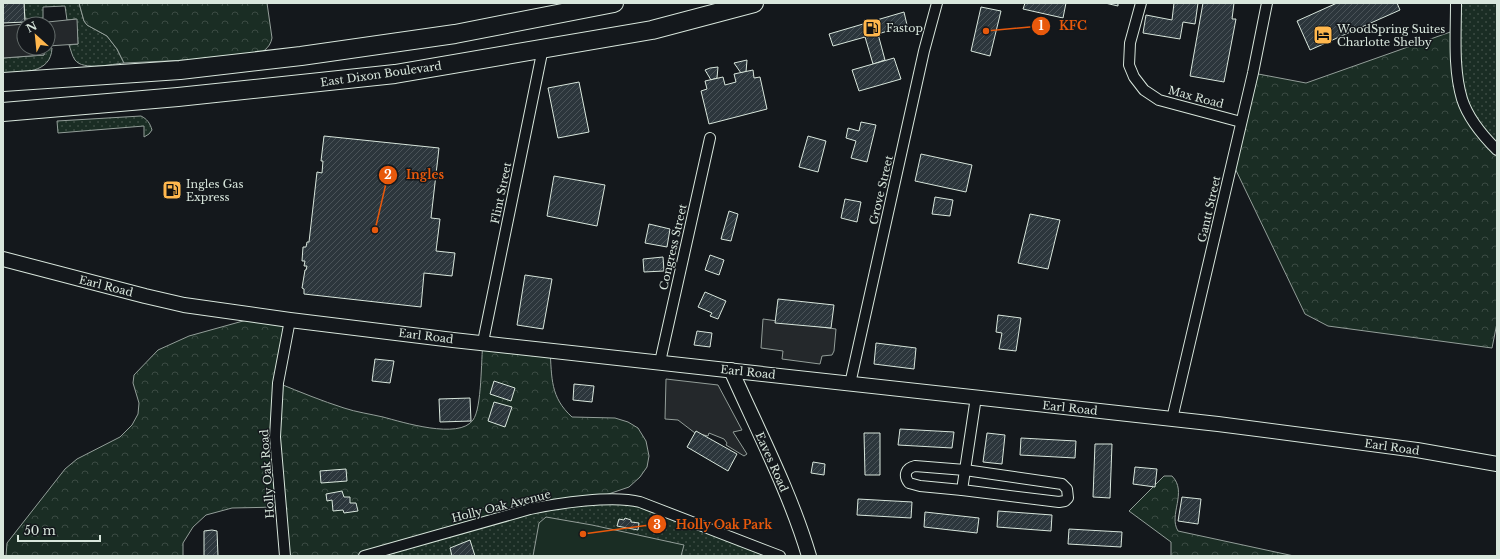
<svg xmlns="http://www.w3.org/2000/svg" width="1500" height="559" font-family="'Libre Baskerville',serif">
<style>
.green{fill:url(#green-dots);stroke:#939e99}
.forest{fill:url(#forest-crowns);stroke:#939e99}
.pitch{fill:#1a2d24;stroke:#939e99}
.parking{fill:#24282b;stroke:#939e99}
.building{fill:url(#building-hatch);stroke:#d8e6dc}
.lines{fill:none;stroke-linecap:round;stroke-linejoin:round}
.street-casing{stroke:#d8e6dc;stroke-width:12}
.secondary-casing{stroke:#d8e6dc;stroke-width:16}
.highway-casing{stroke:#d8e6dc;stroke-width:20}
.street{stroke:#14181c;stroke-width:10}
.secondary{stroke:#14181c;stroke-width:14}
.highway{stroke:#14181c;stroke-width:18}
.labels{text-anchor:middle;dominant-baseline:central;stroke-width:3;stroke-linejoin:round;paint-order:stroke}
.poi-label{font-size:11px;fill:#d8e6dc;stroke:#14181c;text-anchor:start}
.street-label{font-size:11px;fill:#d8e6dc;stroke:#14181c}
.leader{fill:none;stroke:#e8590c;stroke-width:1.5}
.callout-dot{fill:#e8590c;stroke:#14181c;stroke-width:1.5}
.mark-label{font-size:12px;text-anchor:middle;font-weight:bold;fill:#fff}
.callout-label{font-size:12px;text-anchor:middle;font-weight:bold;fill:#e8590c;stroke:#14181c;stroke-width:3;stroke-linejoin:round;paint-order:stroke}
</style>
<defs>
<pattern id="green-dots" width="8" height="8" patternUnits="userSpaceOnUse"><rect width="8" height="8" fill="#1a2d24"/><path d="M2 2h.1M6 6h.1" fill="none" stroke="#3b4b43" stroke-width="1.8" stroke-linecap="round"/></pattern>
<pattern id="forest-crowns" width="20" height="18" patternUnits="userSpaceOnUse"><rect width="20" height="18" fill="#1a2d24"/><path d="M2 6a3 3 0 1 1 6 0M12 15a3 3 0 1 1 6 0" fill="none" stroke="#3b4b43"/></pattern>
<pattern id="building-hatch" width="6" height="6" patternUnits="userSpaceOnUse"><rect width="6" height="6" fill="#2c363c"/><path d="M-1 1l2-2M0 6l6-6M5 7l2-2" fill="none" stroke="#4a5358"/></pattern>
</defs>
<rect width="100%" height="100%" fill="#14181c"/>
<g class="green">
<path d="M24,3H79L84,21L87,25L107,36L117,49L124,63C112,64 83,71 75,60C72,56 71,50 69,45L78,44L76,19L67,20L65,6L43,7V18L25,19Z"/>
<path d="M1456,3H1497V150L1463,100Z"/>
<path d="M48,46L52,48C51,74 22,72 3,73V58L44,55V48H48Z"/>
<path d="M141,116C147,119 150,123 152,130L149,134L144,137V126L58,133L57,121Z"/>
<path d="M619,500L780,556H364L530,509Z"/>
</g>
<g class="forest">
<path d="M79,3H267L272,38C270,49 261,53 252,57L124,63L117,49L107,36L87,25L84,21Z"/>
<path d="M1456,30L1462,99L1497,150V323L1492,348L1328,326L1305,314L1232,162L1253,73L1306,83Z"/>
<path d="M261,316L290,320L278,383C300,392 322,401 344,408C356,412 370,414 383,417C402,422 459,440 473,420C482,408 481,359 483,342L550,350C552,378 550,397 572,417L615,418L628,422L638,428L646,441L649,456L647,467L640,477L629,487L588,501L552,504L364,556H285L281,507L232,508L206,515L193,527L183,543V556H6L7,543L65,469L77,459L120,437L132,425L138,414L139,403L133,383L134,375L158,350L189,336Z"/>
<path d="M1164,476H1172C1188,492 1168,515 1178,531L1294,556H1171V542L1129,511Z"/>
</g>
<path class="pitch" d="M546,517L592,525L684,545L681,556H533L539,523Z"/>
<g class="parking">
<path d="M77,19L78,44L48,46V24H28Z"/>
<path d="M24,24V48H44V55L3,58V26Z"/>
<path d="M763,319L836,329L834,351L832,355L822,356L820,364L782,359L783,351L761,348Z"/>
<path d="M666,379L718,385L742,430L733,432L747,454L744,456L726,445L727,443L724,439L709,433L708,436L695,433L678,420L665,419Z"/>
</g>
<g class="building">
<path d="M3,3H24L25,22L3,23Z"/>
<path d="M1025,3H1066L1063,18L1023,9Z"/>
<path d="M1105,3H1118V6Z"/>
<path d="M1174,3H1198L1195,24L1183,22L1180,39L1143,33L1146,15L1172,20Z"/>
<path d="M1203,3H1234L1232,19H1236L1224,82L1190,76Z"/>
<path d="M1337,3H1397L1400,10L1310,50L1297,21Z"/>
<path d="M981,7L1001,11L990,56L971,51Z"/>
<path d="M904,12L907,25L878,34L885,60L873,64L865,37L833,46L829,34Z"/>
<path d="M894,58L901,79L859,91L852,70Z"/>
<path d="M747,60L746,72L741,73L734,63Z"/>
<path d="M718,67L717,78L711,80L705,70L710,68Z"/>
<path d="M753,70L754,78L760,77L767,109L709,124L701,91L707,89L705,81L723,77L725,85L736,82L734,74Z"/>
<path d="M579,82L589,132L558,138L548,88Z"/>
<path d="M861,122L876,125L867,162L851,158L856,141L846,138L848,128L859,131Z"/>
<path d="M324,136L439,148L431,218L440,219L436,251L455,253L452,276L424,273L421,307L304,294V289L302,288L305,270H306L307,266H304L305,261H302L303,247H306L307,242H309L317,172L322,173L323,161H321Z"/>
<path d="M808,136L826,141L818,172L799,167Z"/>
<path d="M921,154L972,165L966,192L915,181Z"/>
<path d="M554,176L605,185L597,226L547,216Z"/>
<path d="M935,197L953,200L950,216L932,214Z"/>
<path d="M845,199L861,202L857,222L841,218Z"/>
<path d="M729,211L738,214L731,241L721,239Z"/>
<path d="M1030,214L1060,220L1048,269L1018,263Z"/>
<path d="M649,224L670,229L667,247L645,243Z"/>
<path d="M710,255L724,260L719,275L705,270Z"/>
<path d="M663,257L664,271L644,272L643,259Z"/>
<path d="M525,275L552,279L543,329L517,325Z"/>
<path d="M705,292L726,301L718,319L710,316L712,313L698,307Z"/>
<path d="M778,299L834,305L831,328L775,323Z"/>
<path d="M998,315L1021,318L1016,351L999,349L1002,333L996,332Z"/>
<path d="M697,331L712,333L710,347L694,345Z"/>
<path d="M876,343L916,348L914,369L874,364Z"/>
<path d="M375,359L394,361L390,383L372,381Z"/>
<path d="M494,381L515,388L511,401L490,394Z"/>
<path d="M574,384L594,386L592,402L573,400Z"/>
<path d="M470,398L471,421L440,422L439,399Z"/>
<path d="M494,402L512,407L505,427L488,421Z"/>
<path d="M900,429L954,432L952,448L898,445Z"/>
<path d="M696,431L737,454L728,471L687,447Z"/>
<path d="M864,433H880V475H865Z"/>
<path d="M987,433L1005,435L1002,464L983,462Z"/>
<path d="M1021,438L1076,441L1075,458L1020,455Z"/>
<path d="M1095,444H1112L1110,498L1093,497Z"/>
<path d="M813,462L825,464L824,475L811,473Z"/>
<path d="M1135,467L1157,469L1155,487L1133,484Z"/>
<path d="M346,469L347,481L321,483L320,471Z"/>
<path d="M342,491L344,497H350V503H356L358,511L344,513L343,510L333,511L332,500L327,501L326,494Z"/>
<path d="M1182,497L1201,499L1198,524L1178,521Z"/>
<path d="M858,499L912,502L911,518L857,515Z"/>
<path d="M998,511L1052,515L1051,531L997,527Z"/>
<path d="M925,512L979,518L977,533L924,527Z"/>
<path d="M625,518L631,520V522L639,523L638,530L617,526L619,519L624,520Z"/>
<path d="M1069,529L1122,532L1121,547L1068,544Z"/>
<path d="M212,530L217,531L218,556H204V531Z"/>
<path d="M470,540L475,556H452L450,548Z"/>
</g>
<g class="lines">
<defs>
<g id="street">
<path d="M1141,3L1130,43L1129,65L1134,77L1144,90L1159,100L1241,122"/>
<path d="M1456,3C1456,34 1453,69 1462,99C1468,118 1483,136 1497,150"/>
<path d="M483,342L543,48"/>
<path d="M660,362L710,138"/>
<path d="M850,384L924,51L937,3"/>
<path d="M1172,419L1253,73L1267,3"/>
<path d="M915,466L965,470L1062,484L1067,489L1068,498L1065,501L1059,502L962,490L920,486L909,483C903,475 906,468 915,466Z"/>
<path d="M962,490L976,397"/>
<path d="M285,556L275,437L278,383L290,320"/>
<path d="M364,556L530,509C558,503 613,495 640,502L780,556"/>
</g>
<g id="secondary">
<path d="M3,259L145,296L184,305L290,320L453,340L1218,424L1417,450L1497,464"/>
<path d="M731,370C758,431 790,492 809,556"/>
</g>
<g id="highway">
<path d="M3,82L180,70L301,56L455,34L614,3"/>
<path d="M3,112L178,97L395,74L652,30L754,3"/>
</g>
</defs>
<use href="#street" class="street-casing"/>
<use href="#secondary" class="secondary-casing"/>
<use href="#highway" class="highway-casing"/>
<use href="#street" class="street"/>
<use href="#secondary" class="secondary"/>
<use href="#highway" class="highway"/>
</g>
<defs>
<symbol id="fuel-square" viewBox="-11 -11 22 22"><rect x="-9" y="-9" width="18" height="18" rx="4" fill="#ffb74d" stroke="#14181c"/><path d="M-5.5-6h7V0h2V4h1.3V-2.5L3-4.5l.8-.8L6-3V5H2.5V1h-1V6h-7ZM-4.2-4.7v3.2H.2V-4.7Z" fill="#111"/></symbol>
<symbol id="hotel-square" viewBox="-11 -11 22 22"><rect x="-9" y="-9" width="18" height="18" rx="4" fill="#ffb74d" stroke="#14181c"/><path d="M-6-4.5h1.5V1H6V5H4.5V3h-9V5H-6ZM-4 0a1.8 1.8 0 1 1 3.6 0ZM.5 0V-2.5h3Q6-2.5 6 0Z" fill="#111"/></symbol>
</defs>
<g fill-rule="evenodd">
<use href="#fuel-square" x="861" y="17" width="22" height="22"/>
<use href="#hotel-square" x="1312" y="24" width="22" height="22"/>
<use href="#fuel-square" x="161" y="179" width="22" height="22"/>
</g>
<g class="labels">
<g class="poi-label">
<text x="886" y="28">Fastop</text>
<text x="1337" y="29">WoodSpring Suites<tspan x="1337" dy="13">Charlotte Shelby</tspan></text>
<text x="186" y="184">Ingles Gas<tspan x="186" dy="13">Express</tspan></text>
</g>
<g class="street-label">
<text transform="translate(381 74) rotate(-8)">East Dixon Boulevard</text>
<text transform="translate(1196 97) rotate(15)">Max Road</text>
<text transform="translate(881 190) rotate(-77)">Grove Street</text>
<text transform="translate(501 193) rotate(-78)">Flint Street</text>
<text transform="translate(1209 209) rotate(-77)">Gantt Street</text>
<text transform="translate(673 247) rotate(-77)">Congress Street</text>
<text transform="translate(106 286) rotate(14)">Earl Road</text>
<text transform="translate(426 336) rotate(7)">Earl Road</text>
<text transform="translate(748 372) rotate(6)">Earl Road</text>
<text transform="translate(1070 408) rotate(6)">Earl Road</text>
<text transform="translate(1392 447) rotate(8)">Earl Road</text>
<text transform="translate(772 462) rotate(66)">Eaves Road</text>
<text transform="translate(267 474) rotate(-94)">Holly Oak Road</text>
<text transform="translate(501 506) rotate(-14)">Holly Oak Avenue</text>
</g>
</g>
<path class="leader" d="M986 31L1041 26M375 230L388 175M583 534L657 524"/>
<g class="callout-dot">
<circle cx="986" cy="31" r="4"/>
<circle cx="375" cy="230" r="4"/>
<circle cx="583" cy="534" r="4"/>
<circle cx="1041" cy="26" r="10"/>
<circle cx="388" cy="175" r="10"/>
<circle cx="657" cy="524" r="10"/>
</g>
<g class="mark-label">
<text x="1041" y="30">1</text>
<text x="388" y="179">2</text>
<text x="657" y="529">3</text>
</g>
<g class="callout-label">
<text x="1073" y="30">KFC</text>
<text x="425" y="179">Ingles</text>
<text x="724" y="529">Holly Oak Park</text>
</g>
<rect width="1500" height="559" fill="none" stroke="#d8e6dc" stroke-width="8"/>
<g transform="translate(36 36) rotate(333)"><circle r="19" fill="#14181c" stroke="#626a69"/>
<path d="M0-3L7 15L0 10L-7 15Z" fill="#ffb74d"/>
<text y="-6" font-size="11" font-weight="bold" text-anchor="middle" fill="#d8e6dc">N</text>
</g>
<path d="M18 535v6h82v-6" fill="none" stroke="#d8e6dc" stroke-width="2"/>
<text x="24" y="535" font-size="12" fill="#d8e6dc" stroke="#14181c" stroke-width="3" paint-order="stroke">50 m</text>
</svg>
